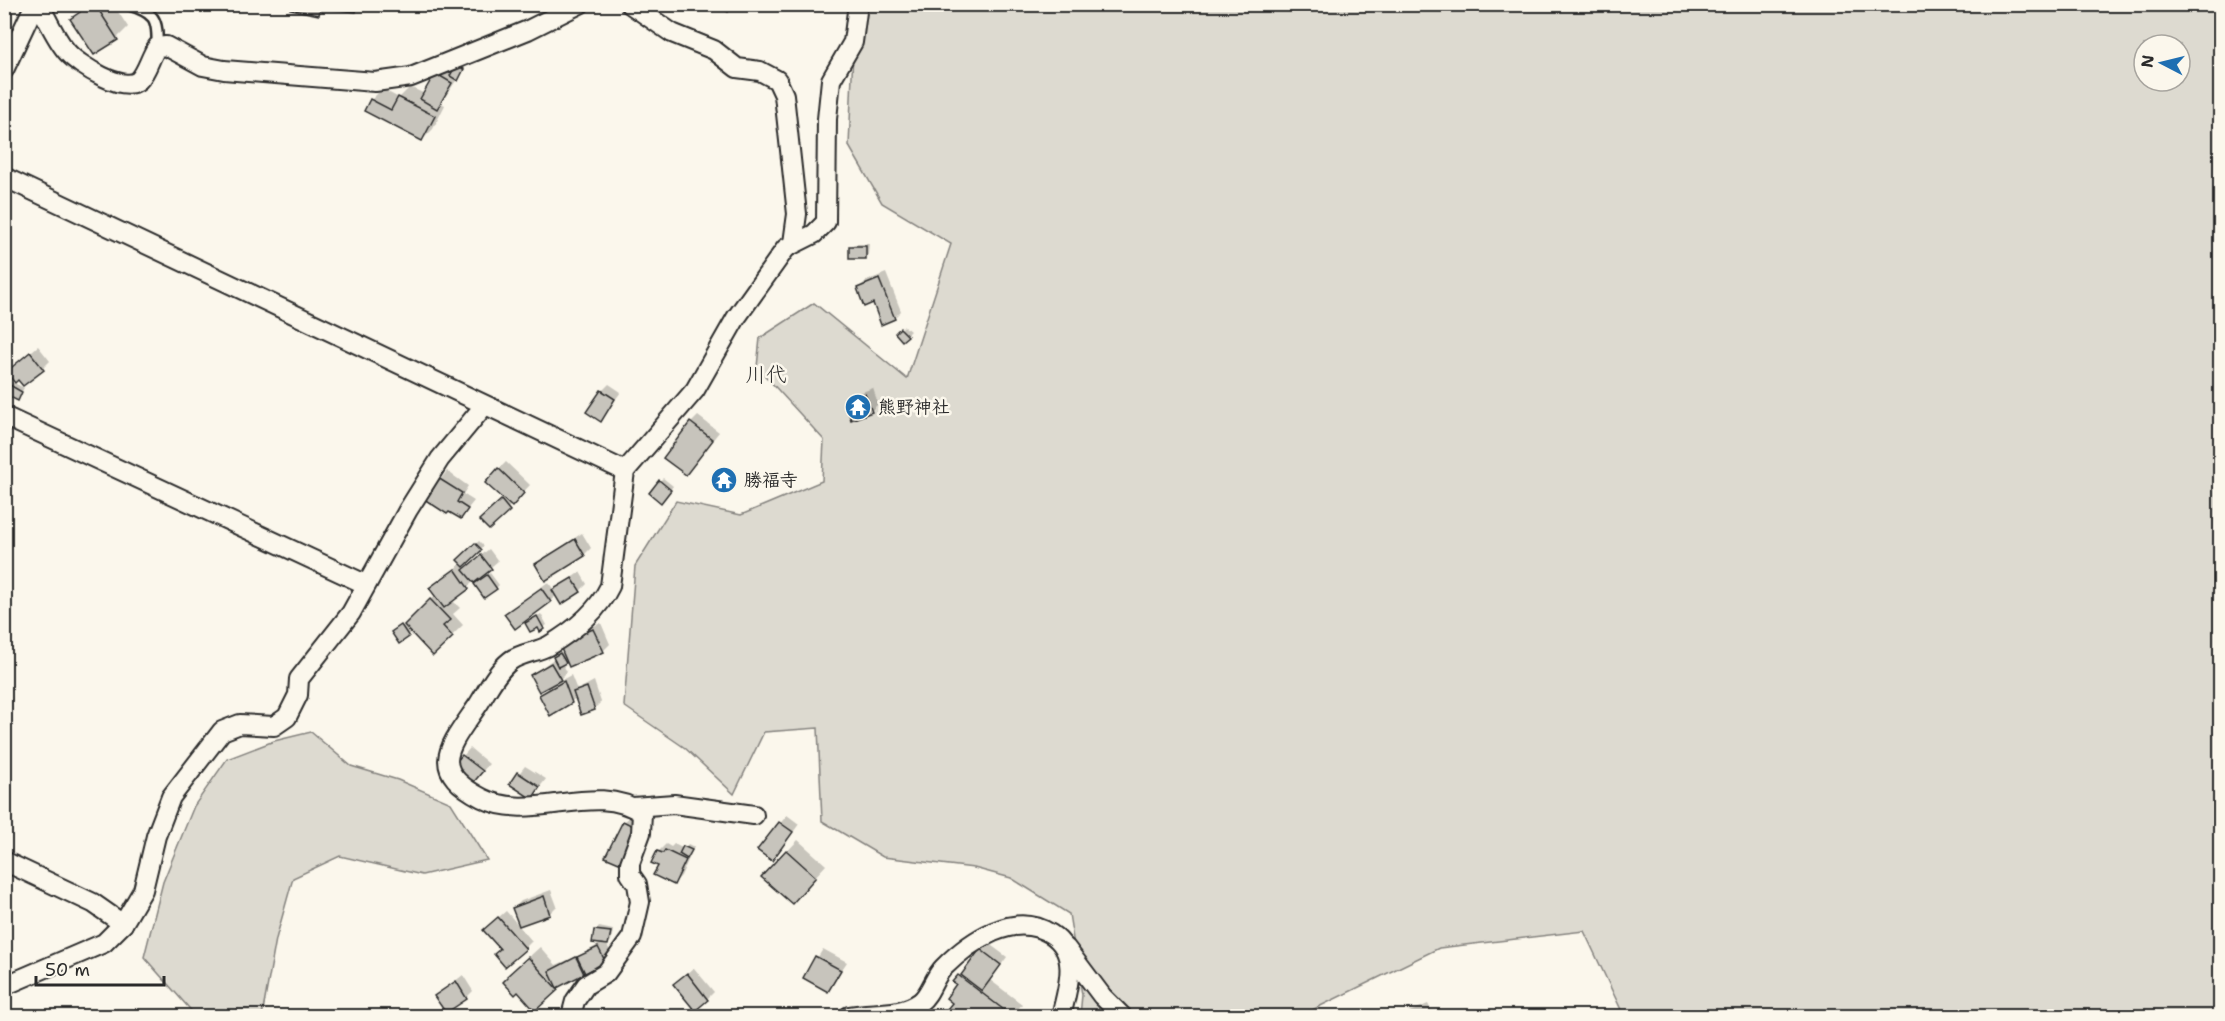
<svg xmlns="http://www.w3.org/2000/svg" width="2225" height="1021" font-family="'Shantell Sans','Klee One',sans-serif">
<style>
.green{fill:#dddad0;stroke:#84827e;stroke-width:1.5;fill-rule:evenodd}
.shadow{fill:#0003}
.building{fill:#c7c4bc;stroke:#2b2b2b;stroke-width:1.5}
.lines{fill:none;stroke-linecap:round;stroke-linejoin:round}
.service-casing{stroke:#2b2b2b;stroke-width:14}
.minor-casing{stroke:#2b2b2b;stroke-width:22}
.service{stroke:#fbf7ec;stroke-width:9}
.minor{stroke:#fbf7ec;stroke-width:18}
.labels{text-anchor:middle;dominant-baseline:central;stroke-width:5;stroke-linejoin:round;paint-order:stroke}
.poi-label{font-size:18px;font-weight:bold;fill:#2b2b2b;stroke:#fbf7ec;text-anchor:start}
.quarter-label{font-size:21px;fill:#2b2b2b;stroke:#fbf7ec}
</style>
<rect width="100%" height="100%" fill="#fbf7ec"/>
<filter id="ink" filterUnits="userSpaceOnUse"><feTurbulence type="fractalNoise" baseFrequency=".0167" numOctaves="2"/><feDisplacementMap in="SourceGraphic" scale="12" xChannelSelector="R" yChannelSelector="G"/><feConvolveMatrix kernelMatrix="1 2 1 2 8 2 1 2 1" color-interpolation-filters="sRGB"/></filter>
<g filter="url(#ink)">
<g class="green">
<path d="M855,5H2220V1016H1624L1584,931L1439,948L1300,1016H1080L1082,995L1069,914L1011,878L974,868L883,857L822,821L818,728L764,732L734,794L685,748L624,706L635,566L676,501L741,515L822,481L824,440L757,367L760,338L814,303L907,379L951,244L882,203L849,146ZM2144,45H2180V81H2144Z"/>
<path d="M311,732L351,766L398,780L451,803L487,860L422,875L340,856L293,878L276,939L262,1016H196L144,957L163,882L194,806L227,759L274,741Z"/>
</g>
<g class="shadow">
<path d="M77,4H113L128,27L117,38L72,19L81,10Z"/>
<path d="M293,4H326L319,13Z"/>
<path d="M460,63L466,66L441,103L445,105L433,129L422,140L371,100L382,89L399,98L410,87L425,94L443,67L454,73Z"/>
<path d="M854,244H869L868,255L865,258L850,247Z"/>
<path d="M886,273L901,311L894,318L859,288L866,281Z"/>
<path d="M904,326L910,331L902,339L897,333Z"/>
<path d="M38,346L50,361L43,368L15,365Z"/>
<path d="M12,382L24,388L17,399L9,385Z"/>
<path d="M609,384L621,392L600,420L602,391Z"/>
<path d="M873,388L878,404L871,411L847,402L854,395Z"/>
<path d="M698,416L719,432L686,473L691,423Z"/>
<path d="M506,462L530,485L489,528L482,520L504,498L499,469Z"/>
<path d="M447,471L468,486L463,494L474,501L461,517L426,499Z"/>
<path d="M663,478L673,486L664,498L660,481Z"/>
<path d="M582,533L591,548L584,555L537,564Z"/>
<path d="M479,541L484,546L464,565L466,568L489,549L498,561L452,600L460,608L453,614L463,625L433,654L412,631L400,642L396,630L406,625L436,595L438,581L462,563L459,560Z"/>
<path d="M580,572L587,584L580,591L557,595L550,601L513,608L548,582L554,590Z"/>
<path d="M490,573L499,585L496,588L475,584Z"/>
<path d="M541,614L547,625L540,630L530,620Z"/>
<path d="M601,623L610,644L603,651L567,659L562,663L567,672L556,683L571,675L577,690L594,681L601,702L594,709L576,697L571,702L540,696L551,685L532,675L564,651L568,637Z"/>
<path d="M470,748L489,764L480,774L457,763Z"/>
<path d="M525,766L546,779L532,797L511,784Z"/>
<path d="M632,815L643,820L625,855L618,862L624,822Z"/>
<path d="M787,815L799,824L779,852L759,850Z"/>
<path d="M798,840L826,865L802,891L764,876Z"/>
<path d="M666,844L671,847L674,844L684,849L688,844L694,847L681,876L674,883L660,865L658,852Z"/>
<path d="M551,890L557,906L550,913L520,924L514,908L521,901Z"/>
<path d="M506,911L532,941L525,948L501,949L492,923Z"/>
<path d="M599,927L613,930L611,941L607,945L612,955L605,962L563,983L535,1009L520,965L540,947L556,965L584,953L602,943L596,931Z"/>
<path d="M988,943L1007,957L990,980L1022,1004L1013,1016H960L949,1008L954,1002L959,976Z"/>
<path d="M823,949L847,962L828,990L805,978Z"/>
<path d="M694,968L714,992L707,999L682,978Z"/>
<path d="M463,975L473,991L466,998L436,996Z"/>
<path d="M1428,1004L1434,1016H1400Z"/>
<path d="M792,1010L795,1016H780Z"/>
</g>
<g class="building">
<path d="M76,4H95L118,40L94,55L70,19L80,12Z"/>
<path d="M291,4H321L319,15L290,9Z"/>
<path d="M331,4H358L356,12L330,9Z"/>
<path d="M715,4H732L728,12Z"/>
<path d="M456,65L464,69L458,81L450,76Z"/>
<path d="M435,73L452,83L437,109L420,99Z"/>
<path d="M398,97L435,116L422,141L364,111L370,99L391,110Z"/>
<rect x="849" y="246" width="17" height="13"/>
<path d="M879,279L895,319L881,325L873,303L864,307L857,288Z"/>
<path d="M900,328L908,336L902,341L895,333Z"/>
<path d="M30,352L44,370L23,386L18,380L15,383L6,372Z"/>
<path d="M8,384L22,392L18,401L4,394Z"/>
<path d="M601,390L615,399L601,422L586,412Z"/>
<path d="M865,394L872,412L851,420L845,402Z"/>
<path d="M690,422L713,440L686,475L663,458Z"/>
<path d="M498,468L524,493L512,507L485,483Z"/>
<path d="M438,478L462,493L457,502L468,509L461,519L449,512L447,514L424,499Z"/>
<path d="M659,480L671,490L661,503L649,493Z"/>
<path d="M501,500L510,511L489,530L479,520Z"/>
<path d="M575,539L585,556L545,581L535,564Z"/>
<path d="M475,543L482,550L464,567L457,560Z"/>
<path d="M481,555L492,569L474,583L463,570Z"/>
<path d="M455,569L469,589L444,608L429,588Z"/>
<path d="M487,575L497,589L484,598L474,584Z"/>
<path d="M572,578L581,592L561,605L552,590Z"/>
<path d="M541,588L551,602L515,629L504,614Z"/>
<path d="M430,599L450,620L443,626L453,637L433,656L404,625Z"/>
<path d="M537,616L544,629L540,632L538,628L530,632L525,623Z"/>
<path d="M401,625L409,637L399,644L391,632Z"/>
<path d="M593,629L604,652L569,667L559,644Z"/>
<path d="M560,653L566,663L558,667L553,657Z"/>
<path d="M551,663L561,680L539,692L530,675Z"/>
<path d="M564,681L572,703L550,716L539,695Z"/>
<path d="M587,687L595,710L581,715L573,692Z"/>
<path d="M462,755L483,771L473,783L458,771L456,762Z"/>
<path d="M517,772L540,787L532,799L509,784Z"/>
<path d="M623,821L637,828L619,863L605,857Z"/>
<path d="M779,822L793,832L772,861L757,850Z"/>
<path d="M683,846L692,850L687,859L679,854Z"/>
<path d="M665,850L686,860L674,885L653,875L658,866L651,863L657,851L663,853Z"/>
<path d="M786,850L816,877L792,904L761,877Z"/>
<path d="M544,896L550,915L519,926L512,908Z"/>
<path d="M498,917L526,949L505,967L494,954L500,949L483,930Z"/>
<path d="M594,930L611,932L608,945L592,943Z"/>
<path d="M598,947L606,963L585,973L577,957Z"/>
<path d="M980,949L1001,965L982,991L961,975Z"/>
<path d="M815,956L841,970L828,992L803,978Z"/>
<path d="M528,957L558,990L535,1011L518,992L515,995L503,982L508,977L507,976Z"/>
<path d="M576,957L584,974L557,988L549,971Z"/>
<path d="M687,973L708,1000L695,1011L673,984Z"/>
<path d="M958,975L1012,1016H958L947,1009L952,1003L946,998L956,984L952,982Z"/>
<path d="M456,981L467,999L446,1013L434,996Z"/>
</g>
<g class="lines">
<defs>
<path id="service" d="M127,4C155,13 158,18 157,47"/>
<g id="minor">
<path d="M39,4C48,20 56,40 68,53C79,65 124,94 139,80C147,72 150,57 157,47L166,46L203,66L224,70L375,82L411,77L528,30L580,4"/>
<path d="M630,4L672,33L714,50L737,68L760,71L777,80L784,95L797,214L793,243"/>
<path d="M4,70L35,4"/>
<path d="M4,177L625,471"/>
<path d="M4,416L365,584"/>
<path d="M633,807L674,804L754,815"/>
<path d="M4,861L93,903L123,924"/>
<path d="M1066,948L1102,996L1122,1016"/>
<path d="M4,986L104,943L123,924L143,890L156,836L171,797L222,731L240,724L274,726L287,717L298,695L299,679L351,613L408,510L440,459L484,406"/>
<path d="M571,1016L575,1001L586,985L606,973L632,937L640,902L637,884L630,874V863L641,833L642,813C595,780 533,824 482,798C426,769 450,746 478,705C487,691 496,672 510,661C520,653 537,652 548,646C572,632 598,611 610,586L625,471L695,390L736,318L786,248L814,234L826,222L827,119L831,80L853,42L858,4"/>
<path d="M849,1016C872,1011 899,1017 920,1002C930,995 934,977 943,968C970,941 1014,910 1051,934C1080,953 1068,987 1061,1016"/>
</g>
</defs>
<use href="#service" class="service-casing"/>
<use href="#minor" class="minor-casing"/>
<use href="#service" class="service"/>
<use href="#minor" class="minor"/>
</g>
</g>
<defs>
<symbol id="temple-disc" viewBox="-11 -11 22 22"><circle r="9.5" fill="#1f6fb2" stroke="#fbf7ec"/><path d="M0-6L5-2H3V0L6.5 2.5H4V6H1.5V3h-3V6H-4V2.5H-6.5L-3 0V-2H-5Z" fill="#fff"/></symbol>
</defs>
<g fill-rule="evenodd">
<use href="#temple-disc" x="843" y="392" width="30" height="30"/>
<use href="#temple-disc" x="709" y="465" width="30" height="30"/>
</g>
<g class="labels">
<g class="poi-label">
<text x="878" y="407">熊野神社</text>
<text x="744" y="480">勝福寺</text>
</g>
<g class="quarter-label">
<text x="766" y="375">川代</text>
</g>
</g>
<rect width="2225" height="1021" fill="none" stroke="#fbf7ec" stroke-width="24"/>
<rect x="12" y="12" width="2201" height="997" fill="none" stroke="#2b2b2b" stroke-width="2" filter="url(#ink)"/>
<g transform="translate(2162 63) rotate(277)"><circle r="28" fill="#fbf7ec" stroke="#a8a59f" stroke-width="1.5"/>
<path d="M0-4.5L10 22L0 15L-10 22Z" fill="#1f6fb2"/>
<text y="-9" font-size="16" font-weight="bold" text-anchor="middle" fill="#2b2b2b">N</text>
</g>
<path d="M36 976v9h128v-9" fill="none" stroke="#2b2b2b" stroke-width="3"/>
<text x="45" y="976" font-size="18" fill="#2b2b2b" stroke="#fbf7ec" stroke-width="4.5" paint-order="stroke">50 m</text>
</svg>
